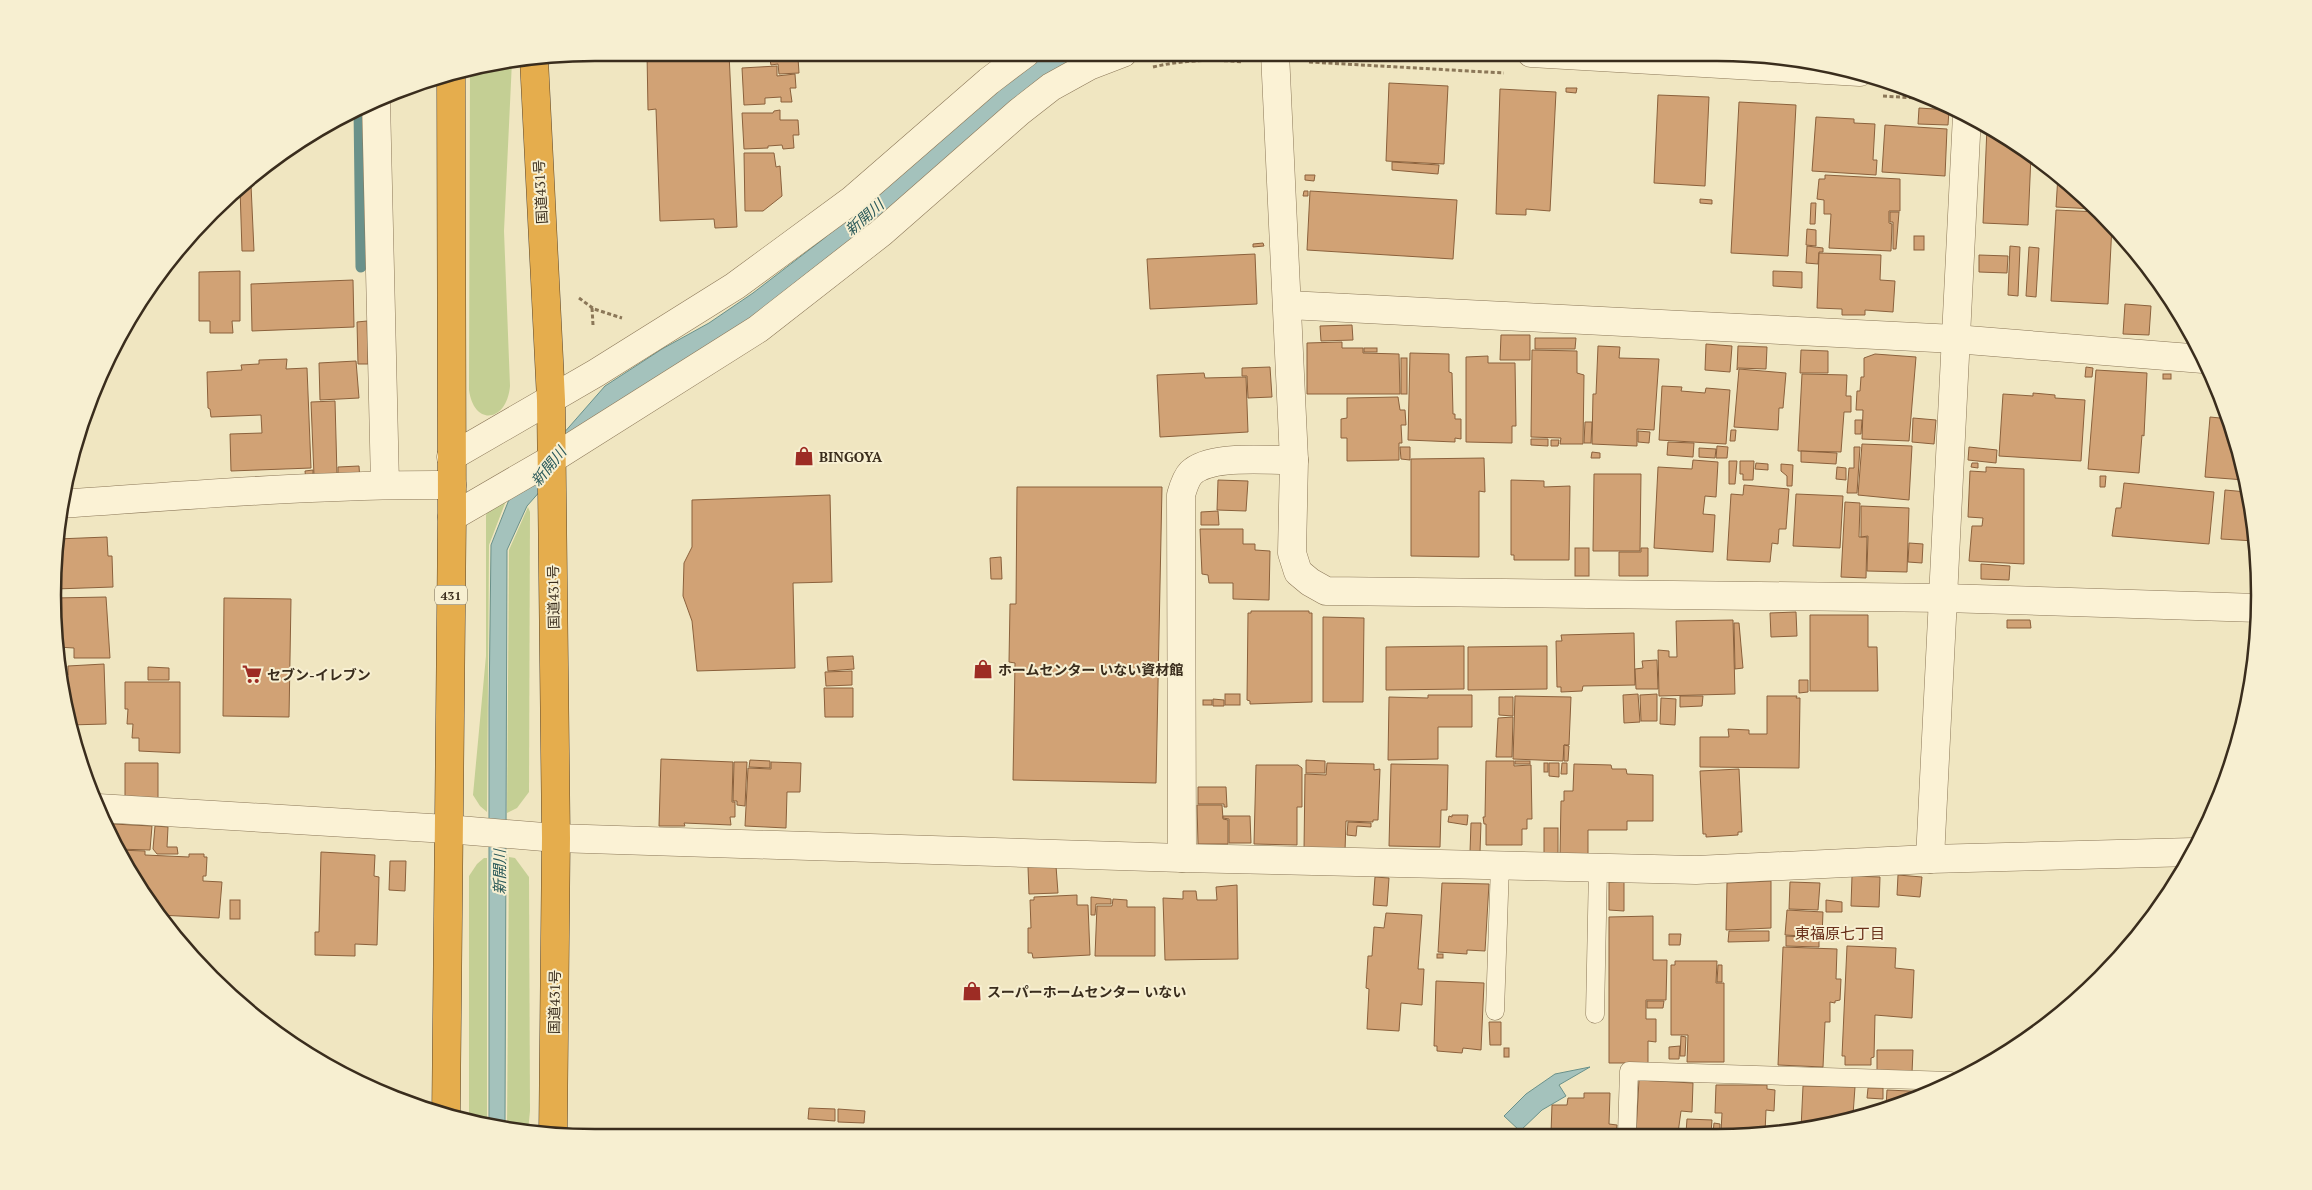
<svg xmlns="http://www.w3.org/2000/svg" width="2312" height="1190" font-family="'PT Serif','Noto Sans JP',serif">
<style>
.green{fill:#c4cf94}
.water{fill:#a4c2bc;stroke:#6a918a}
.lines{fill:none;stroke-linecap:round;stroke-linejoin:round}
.stream{stroke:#6a918a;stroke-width:11}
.building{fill:#d1a275;stroke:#8b613c}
.lane-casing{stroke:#8b7758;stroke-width:19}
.street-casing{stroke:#8b7758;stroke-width:29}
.highway-casing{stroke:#58442c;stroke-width:29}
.path{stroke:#8b7758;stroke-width:3;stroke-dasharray:4 2.5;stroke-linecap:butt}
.lane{stroke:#fbf2d5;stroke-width:18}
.street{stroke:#fbf2d5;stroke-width:28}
.highway{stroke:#e5ad4d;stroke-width:28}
.labels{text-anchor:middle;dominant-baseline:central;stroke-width:4;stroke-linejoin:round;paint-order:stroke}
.shield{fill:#f7efd1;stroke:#736753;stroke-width:1}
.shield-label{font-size:12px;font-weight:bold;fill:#3a2d1d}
.street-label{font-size:14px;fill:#3a2d1d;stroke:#f7efd1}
.poi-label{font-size:14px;font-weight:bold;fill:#3a2d1d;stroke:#f7efd1;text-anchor:start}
.water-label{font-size:15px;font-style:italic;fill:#2b5a5a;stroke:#f7efd1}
.neighbourhood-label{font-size:15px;fill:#69301a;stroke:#f7efd1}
.rim{fill:none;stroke:#3a2d1d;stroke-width:2.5}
</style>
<rect width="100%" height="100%" fill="#f0e6c1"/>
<g class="green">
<path d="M512,61L504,231L510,386C507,422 474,427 469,390L470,68L489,63Z"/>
<path d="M509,493L489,545L487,812L480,806L473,795L486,656V515L493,501Z"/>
<path d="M528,507L530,512L529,792L517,808L507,813L509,550Z"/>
<path d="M509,857L515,858L529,877L530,1111L528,1131L507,1128Z"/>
<path d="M484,858H487V1124L469,1121V876L477,864Z"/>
</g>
<g class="water">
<path d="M1048,53H1095L954,152L825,263L746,321L619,402L527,506L507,550L505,1127L489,1125V708L491,545L512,492L605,386L662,349L709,323L753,293L822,240L1009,80Z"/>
<path d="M1590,1067L1559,1085L1566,1096L1542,1110L1520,1131L1504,1116L1526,1094L1555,1074Z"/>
</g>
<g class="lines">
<path class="stream" d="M359,109L361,267"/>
</g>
<g class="building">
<path d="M647,53H729L737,227L715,228L714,219L660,221L656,109L648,110Z"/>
<path d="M738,53H795V55L738,58Z"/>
<path d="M798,58L799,73L779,74L778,64L771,65L770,60Z"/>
<path d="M777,66V76L795,74L796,88H790L792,102H781V97L765,98V104L744,105L742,68Z"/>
<path d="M1389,83L1448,86L1444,164L1386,161Z"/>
<path d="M1566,88H1577L1576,93L1566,92Z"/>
<path d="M1500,89L1556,92L1550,211L1526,209V215L1496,214Z"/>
<path d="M1658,95L1709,97L1705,186L1654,183Z"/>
<path d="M1739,102L1796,105L1788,256L1731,253Z"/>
<path d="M1919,108L1949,110L1948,125L1918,124Z"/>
<path d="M780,110V120H798L799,135H793L794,148L783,149L782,145L768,146V148L744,149L742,113H773L774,111Z"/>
<path d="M1816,117L1854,119V123L1875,124L1873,160H1877L1876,175L1812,171Z"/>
<path d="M1885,125L1947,129L1945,176L1882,172Z"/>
<path d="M1987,127L2031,155L2028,225L1983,223Z"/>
<path d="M744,153H774L776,167L780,166L782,196L763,211H745Z"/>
<path d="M1392,162L1439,165L1438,174L1392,170Z"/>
<path d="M1305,175H1315L1314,181L1305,180Z"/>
<path d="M1825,175L1900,179V211H1889V223L1892,224L1891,251L1829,248L1831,214H1824V200L1817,199L1819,179H1825Z"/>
<path d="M2058,175L2095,209L2056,207Z"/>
<path d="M251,185L254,251H242L240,188L242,186Z"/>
<path d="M1304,191H1308V196H1303Z"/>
<path d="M1310,191L1457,200L1453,259L1307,250Z"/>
<path d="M1700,199L1712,200V204L1700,203Z"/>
<path d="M1811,203H1816L1815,224H1810Z"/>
<path d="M2056,210L2098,212L2112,225L2108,304L2051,301Z"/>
<path d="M1890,212H1899L1896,249H1893V222H1890Z"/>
<path d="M1807,229L1816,230V246L1806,245Z"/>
<rect x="1914" y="236" width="10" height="14"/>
<path d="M1263,243L1264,246L1253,247V244Z"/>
<path d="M1807,246L1823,248V252H1819L1818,264L1806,263Z"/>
<path d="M2010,246L2020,247L2018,296L2008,295Z"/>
<path d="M2029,247L2039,248L2036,297L2026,296Z"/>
<path d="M1819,253L1881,255L1880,280L1895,281L1893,312L1865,310V315H1842V309L1817,308Z"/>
<path d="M1255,254L1257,304L1150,309L1147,259Z"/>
<path d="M1979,255L2008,256L2007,273L1979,272Z"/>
<path d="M240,271V321H232L233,333H210V321H199V272Z"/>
<path d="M1773,271L1802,272V288L1773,286Z"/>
<path d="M353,280L354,327L252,331L251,284Z"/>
<path d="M2125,304L2151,306L2149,335L2123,334Z"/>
<path d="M367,321L368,364H358L357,322Z"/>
<path d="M1352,325L1353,340L1321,341L1320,326Z"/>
<path d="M1501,335H1530V360H1500Z"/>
<path d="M1535,338H1576L1575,349H1535Z"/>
<path d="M1342,342V348H1363V353L1399,354L1400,394H1307V343Z"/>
<path d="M1706,344L1732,346L1730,372L1705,370Z"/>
<path d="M1598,346L1620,347L1619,358L1659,359L1654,430L1637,429V446L1592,444L1593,394H1596Z"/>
<path d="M1738,346L1767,347L1766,369L1738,368L1737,370Z"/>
<rect x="1364" y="348" width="13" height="4"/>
<path d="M1532,350L1577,351V373L1584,375L1583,444H1560L1561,438L1531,437Z"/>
<path d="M1801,350L1828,351V373H1800Z"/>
<path d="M1410,353L1449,354V372L1452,373L1453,414H1455V419H1461V439L1455,438V442L1408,440Z"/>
<path d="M1875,354L1916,357L1909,441L1862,439L1863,410H1856L1857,391H1860L1861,377H1864V358Z"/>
<path d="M1488,356V363H1515L1516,426H1512V443L1466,442V357Z"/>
<rect x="1401" y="358" width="6" height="36"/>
<path d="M287,359L286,369L307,368L311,468L231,471L230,434L262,433L261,415L211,417L210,409L208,408L207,372L242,370L241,365L259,364V360Z"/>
<path d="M356,361L359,398L320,400L319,363Z"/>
<path d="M1270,367L1272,397L1248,398L1247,376H1242V368Z"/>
<path d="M2086,367L2093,368L2092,377H2085Z"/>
<path d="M1739,369L1786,373L1783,408H1779L1778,430L1734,427Z"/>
<path d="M2096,370L2147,373L2144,436L2142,435L2139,473L2088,469Z"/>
<path d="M1204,373L1205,378L1246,377L1248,432L1160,437L1157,375Z"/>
<path d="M1802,374L1847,375L1846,396H1851V412H1844L1841,452L1798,451Z"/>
<rect x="2163" y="374" width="8" height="5"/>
<path d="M1662,386L1682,387L1681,391L1705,393L1706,388L1730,390L1726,444L1659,440Z"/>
<path d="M2033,393L2055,395V398L2085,400L2081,461L1999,456L2003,394L2033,396Z"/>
<path d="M1398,397L1400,410H1405L1406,425H1401L1402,443H1399V460L1347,461V438H1341V419L1347,418V398Z"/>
<path d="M335,401L337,475L314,476L311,402Z"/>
<path d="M2210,417L2230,419L2245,480L2205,477Z"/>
<path d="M1913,418L1936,420L1934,444L1912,442Z"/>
<path d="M1855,420H1862L1861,434H1855Z"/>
<path d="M1585,422H1592L1591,443H1584Z"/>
<path d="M1731,430H1736L1735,441H1730Z"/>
<path d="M1638,431L1650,432L1649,443L1638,442Z"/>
<path d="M1531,439H1548V446L1531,445Z"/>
<path d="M1551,440H1559L1558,446H1551Z"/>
<path d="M1668,442L1694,443L1693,457L1667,455Z"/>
<path d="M1862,444L1912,446L1909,500L1858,495Z"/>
<path d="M1717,446L1728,447L1727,458H1716Z"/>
<path d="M1400,447H1410V460L1401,459Z"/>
<path d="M1854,447H1860L1857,493H1847L1849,468H1854Z"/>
<path d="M1969,447L1997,450L1996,463L1968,460Z"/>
<path d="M1699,448L1716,449L1715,458L1699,457Z"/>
<path d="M1801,451L1837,453L1836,464L1801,462Z"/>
<path d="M1592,452L1600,453V458H1591Z"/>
<path d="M1484,458L1485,492L1479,491V557L1411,556V459Z"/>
<path d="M1693,460L1718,462L1716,497L1705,496L1703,514L1715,515L1713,552L1654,548L1658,467L1692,469Z"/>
<path d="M1729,461H1737L1735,484H1729Z"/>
<path d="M1740,461H1754L1753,480H1743V474H1740Z"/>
<path d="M1756,463L1768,464V470L1755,469Z"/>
<path d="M1972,463H1978V468L1971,467Z"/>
<path d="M1781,464L1793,465L1792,486H1787V476L1781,471Z"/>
<path d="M359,466L360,481L306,482L305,471L313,470V477L338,476V467Z"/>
<path d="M1837,467L1846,468V480L1836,479Z"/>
<path d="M1986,467L2024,469V564L1969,561L1972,526H1982L1983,518L1968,517L1970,471L1986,472Z"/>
<path d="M1594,474H1641L1640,551H1593Z"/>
<path d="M2100,476H2106L2105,487H2100Z"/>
<path d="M1218,480L1248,481L1246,511L1217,510Z"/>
<path d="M1511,480L1544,481V487L1570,486L1569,560H1514V555H1511Z"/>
<path d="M2124,483L2214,492L2209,544L2112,536L2116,508H2121Z"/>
<path d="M1744,485L1789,489L1786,529H1779L1778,544L1772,543L1770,562L1727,560L1731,494L1743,495Z"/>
<path d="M1017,487H1162L1156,783L1013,780L1015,663L1009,662L1010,604H1016Z"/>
<path d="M2225,490L2247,492L2255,524V541L2221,539Z"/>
<path d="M1796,494L1843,496L1840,548L1793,546Z"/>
<path d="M830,495L832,582L793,583L795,668L697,671L692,621L683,596L684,563L692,547V500Z"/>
<path d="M1845,502L1860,503L1859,537H1867L1866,578L1841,577Z"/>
<path d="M1861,506L1909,508L1907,572L1867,571L1868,536L1861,537Z"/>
<path d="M1218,511L1219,525H1201V512Z"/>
<path d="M1200,529H1243V544H1255V550L1270,551L1269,600L1233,599V583H1209L1208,575L1202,574Z"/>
<path d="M107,537L108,556H112L113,587L55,589L54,568H58L57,539Z"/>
<path d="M1909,543L1923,544L1922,563L1908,562Z"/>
<rect x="1575" y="548" width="14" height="28"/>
<path d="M1641,548H1648V576H1619V552H1641Z"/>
<path d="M1001,557L1002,579H991L990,558Z"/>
<path d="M1981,564L2010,566L2009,580L1981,579Z"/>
<path d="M106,597L110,658H74V648L57,647L55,598Z"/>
<path d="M224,598L291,599L289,717L223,716Z"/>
<path d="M1251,611H1309V613H1312V702L1250,704V701L1247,700L1248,613H1251Z"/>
<path d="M1796,612L1797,636L1771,637L1770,613Z"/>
<path d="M1810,615H1868V647H1877L1878,691H1810Z"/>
<path d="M1323,617L1364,618L1363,702H1323Z"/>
<path d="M1733,620L1735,694L1659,696L1658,650L1669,651V657H1677L1676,621Z"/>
<path d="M2007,620H2030L2031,628H2007Z"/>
<path d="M1734,623H1739L1743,668L1735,669Z"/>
<path d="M1634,633L1635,685L1583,686L1582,691L1561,692V687H1557L1556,641H1562L1561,635Z"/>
<path d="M1464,646V689L1386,690V647Z"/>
<path d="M1547,646V689L1468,690V647Z"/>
<path d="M853,656L854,669L828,671L827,657Z"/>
<path d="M1657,660L1658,689H1636L1635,669L1643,668L1642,661Z"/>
<path d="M104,664L106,724L69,725L60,679L63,678L62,675H68V666Z"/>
<path d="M148,667L169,668V680H148Z"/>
<path d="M852,671V685L826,686L825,672Z"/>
<path d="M1799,680H1808V692L1799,693Z"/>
<path d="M125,682H180V753L139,751V738H132L133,724H127L128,709H125Z"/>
<path d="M824,688H853V717H825Z"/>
<rect x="1225" y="694" width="15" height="11"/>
<path d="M1638,694L1640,722L1624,723L1623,695Z"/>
<path d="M1657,694V721H1641L1640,695Z"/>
<path d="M1428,695H1472V727H1438V759L1388,760L1389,697L1428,698Z"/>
<path d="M1515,696L1571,697L1569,745H1564L1563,761L1513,759Z"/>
<path d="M1680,696H1703L1702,706L1680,707Z"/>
<path d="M1767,696H1797L1796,698H1800L1799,768L1700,767V737H1729L1728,729L1749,730V734H1767Z"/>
<path d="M1499,697H1513V716L1499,715Z"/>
<path d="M1661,698L1676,699L1675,725L1660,724Z"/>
<path d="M1213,699L1224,700V706H1213Z"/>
<rect x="1203" y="700" width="9" height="5"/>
<path d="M1513,717L1512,757H1496L1498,718Z"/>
<path d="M1564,745L1569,746L1568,761H1564Z"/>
<path d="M661,759L733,762L732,802H735V817H730L731,825L684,823L685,826H659Z"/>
<path d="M750,760L770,761V768L749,767Z"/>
<path d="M1306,760L1325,761V773H1306Z"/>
<path d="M1486,761H1514V766L1531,765L1532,819H1527V829H1522V845H1486V824H1484L1483,817H1485Z"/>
<rect x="1515" y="761" width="15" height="3"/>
<path d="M734,762H747L745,806L737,805V801H733Z"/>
<path d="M771,762L801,763L800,792H787L786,828L745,826L748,768L771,769Z"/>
<path d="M125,763H158V800L125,799Z"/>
<path d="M1327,763L1374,764V770L1380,769L1378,820H1373V822L1346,821L1345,851L1304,850L1305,774L1326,775Z"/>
<rect x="1544" y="763" width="4" height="9"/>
<path d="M1549,763H1559V777L1549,776Z"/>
<path d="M1562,763H1567V774H1561Z"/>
<path d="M1391,764L1448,765L1447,810H1441L1440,847L1389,846Z"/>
<path d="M1574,764L1611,765L1612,769H1626L1627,774L1653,775V821H1627V830H1588V857L1560,856L1561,801H1564V791H1573Z"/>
<path d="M1256,765H1298L1302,768V807H1297V845L1254,844Z"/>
<path d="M1739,769L1742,832H1738V835L1706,837V834H1703L1700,771Z"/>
<path d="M1198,787H1226L1227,807H1224V804H1198Z"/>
<path d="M1197,805H1222L1223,819L1228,820V844H1198Z"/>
<path d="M1452,815H1468L1467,825L1448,822L1449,816L1452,817Z"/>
<path d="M1223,816H1250L1251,843H1229V819L1223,818Z"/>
<path d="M1348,822L1371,823V827L1357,826L1356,836L1347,835Z"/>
<path d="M1471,823H1481L1480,852H1470Z"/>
<path d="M113,824L152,826L150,850L116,849L112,841Z"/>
<path d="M155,826L168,827L167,847H177L178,854H157L153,849Z"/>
<rect x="1544" y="828" width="14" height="29"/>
<path d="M117,850L145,851V855L189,857V854H204V857H207L206,876H203V881L222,882L219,918L159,915L144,897Z"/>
<path d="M321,852L375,855L374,876L379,877L377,945L355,944V956L315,955V932H319Z"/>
<path d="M390,861H406L405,891L389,890Z"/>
<path d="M1056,866L1058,893L1029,894L1028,867Z"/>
<path d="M1898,875L1922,877L1920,897L1897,895Z"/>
<path d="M1852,876L1880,877L1879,907L1851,906Z"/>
<path d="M1375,877L1389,878L1387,906L1373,905Z"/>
<path d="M1771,881V928L1726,930L1727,883Z"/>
<path d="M1609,882H1624V911L1609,910Z"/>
<path d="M1790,882L1820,883L1818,910L1789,909Z"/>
<path d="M1442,883L1489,884L1485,951L1467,950V954L1438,952Z"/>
<path d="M1237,885L1238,959L1165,960L1163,898L1183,899V891H1196L1197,900H1217L1216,887Z"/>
<path d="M1077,895V905H1088L1090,955L1033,958L1032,953H1028V928H1031L1030,900H1034V897Z"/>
<path d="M1091,897L1111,899V904H1096L1095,915H1091Z"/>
<path d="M1113,899L1127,900V907H1155V956H1095L1097,906H1112Z"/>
<rect x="230" y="900" width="10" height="19"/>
<path d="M1826,900L1842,902V912H1826Z"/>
<path d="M1787,910L1823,912L1822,937L1785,935Z"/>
<path d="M1386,913L1422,915L1418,969H1424L1422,1005L1401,1003L1399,1031L1367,1029L1369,989L1366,988L1368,956H1372L1374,927L1384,928Z"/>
<path d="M1653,916V960H1667L1666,1000H1646V1019H1656V1042L1648,1041V1063H1609V917Z"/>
<path d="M1729,931H1769V941L1728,942Z"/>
<path d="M1669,934H1681L1680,945H1669Z"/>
<path d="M1786,936L1819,938V947L1786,946Z"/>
<path d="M1847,946L1896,948L1895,968L1914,970L1912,1018L1875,1015L1874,1057L1871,1058V1065H1845V1056H1842Z"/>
<path d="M1783,947L1837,949L1836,979H1841L1840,1000L1835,1001V1003L1830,1002V1022H1825L1823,1067L1778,1065Z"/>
<rect x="1437" y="954" width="6" height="4"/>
<path d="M1675,961H1717L1716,983H1724V1062H1687L1688,1035H1671V965H1675Z"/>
<path d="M1718,965H1722V982H1717Z"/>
<path d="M1436,981L1484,983L1481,1050L1463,1048L1462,1053L1437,1051V1046H1434Z"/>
<path d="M1647,1001H1664L1663,1008H1647Z"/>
<path d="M1489,1022H1501V1045H1490Z"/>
<path d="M1681,1036L1686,1037L1685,1056H1680Z"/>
<path d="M1680,1046L1679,1059H1669V1047Z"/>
<rect x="1504" y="1048" width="5" height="9"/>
<path d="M1877,1050H1913L1912,1073L1877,1072Z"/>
<path d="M1639,1080L1693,1083L1692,1112L1681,1111L1678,1133H1636Z"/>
<path d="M1716,1085H1767V1089L1775,1090L1774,1111L1766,1110L1765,1133L1721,1132L1722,1113H1715Z"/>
<path d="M1803,1086L1855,1087L1853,1115L1801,1129Z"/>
<path d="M1868,1088H1883V1099L1867,1098Z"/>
<path d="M1887,1090L1932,1092L1924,1096L1886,1107Z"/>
<path d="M1584,1093H1610L1609,1124L1617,1125L1616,1133H1551L1552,1105H1567L1568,1098H1584Z"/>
<path d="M809,1108L835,1109V1121L808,1119Z"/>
<path d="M838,1109L865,1111L864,1123L838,1122Z"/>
<path d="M1687,1119L1712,1120L1711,1133H1686Z"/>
<path d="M1714,1123L1720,1124V1133H1713Z"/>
</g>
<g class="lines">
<defs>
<g id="lane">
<path d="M1495,1011L1500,865"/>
<path d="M1595,1014L1598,868"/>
<path d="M1627,1133L1629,1071L1951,1081"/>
</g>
<g id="street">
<path d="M1275,53L1294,460L1292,553L1298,572L1310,582L1326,591L1944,598L2258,608"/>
<path d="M1531,53L1860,72"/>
<path d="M376,101L385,484"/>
<path d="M1288,305L1955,339L2203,359"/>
<path d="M451,457L596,373L735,286L852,200L989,81L1026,53"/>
<path d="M61,504C191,495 321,484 452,485"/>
<path d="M452,517L552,459L758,329L881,233L1019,112L1051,87L1089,66L1123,53"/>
<path d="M98,808L447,829L556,838L1182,858L1696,870L1930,859L2193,852"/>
<path d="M1182,858L1181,495C1183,488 1186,478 1191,473C1211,454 1266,461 1294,460"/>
<path d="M1930,859L1967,115"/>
</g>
<g id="highway">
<path d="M534,59L551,400L552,490L556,838L553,1135"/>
<path d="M446,1116L452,517L451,73"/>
</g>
</defs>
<use href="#lane" class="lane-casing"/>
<use href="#street" class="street-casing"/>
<use href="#highway" class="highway-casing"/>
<g class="path">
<path d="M1309,62L1504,73"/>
<path d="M1153,67C1183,60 1213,59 1243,62"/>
<path d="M1883,96L1932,99"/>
<path d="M579,298L594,309L622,318"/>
<path d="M592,308L593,325"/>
</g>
<use href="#lane" class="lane"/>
<use href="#street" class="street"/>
<use href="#highway" class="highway"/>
</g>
<defs>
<symbol id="shop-bare" viewBox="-9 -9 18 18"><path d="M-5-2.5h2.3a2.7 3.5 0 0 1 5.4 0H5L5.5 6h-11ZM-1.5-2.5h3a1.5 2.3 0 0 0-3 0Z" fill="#9d2c24" stroke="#f7efd1" stroke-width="2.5" paint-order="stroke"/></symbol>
<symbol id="supermarket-bare" viewBox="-9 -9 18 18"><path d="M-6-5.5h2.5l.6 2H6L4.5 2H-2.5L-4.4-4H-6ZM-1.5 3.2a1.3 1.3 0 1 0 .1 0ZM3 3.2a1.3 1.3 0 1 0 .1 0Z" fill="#9d2c24" stroke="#f7efd1" stroke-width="2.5" paint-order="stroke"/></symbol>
</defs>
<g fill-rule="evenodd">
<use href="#shop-bare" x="790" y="442" width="28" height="28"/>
<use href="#shop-bare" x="969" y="655" width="28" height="28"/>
<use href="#supermarket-bare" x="238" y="660" width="28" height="28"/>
<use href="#shop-bare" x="958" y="977" width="28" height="28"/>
</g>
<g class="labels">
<rect class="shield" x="435" y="585.5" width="32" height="19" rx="4"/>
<g class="shield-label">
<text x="451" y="595">431</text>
</g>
<g class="street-label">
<text transform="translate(540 192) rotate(-93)">国道431号</text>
<text transform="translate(553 597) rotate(-91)">国道431号</text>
<text transform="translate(554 1002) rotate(-89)">国道431号</text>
</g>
<g class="poi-label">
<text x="819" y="456">BINGOYA</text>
<text x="998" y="669">ホームセンター いない資材館</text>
<text x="267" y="674">セブン-イレブン</text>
<text x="987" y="991">スーパーホームセンター いない</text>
</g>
<g class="water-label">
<text transform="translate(864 217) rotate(-41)">新開川</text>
<text transform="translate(548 466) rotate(-51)">新開川</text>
<text transform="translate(499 872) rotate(-90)">新開川</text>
</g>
<g class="neighbourhood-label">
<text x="1840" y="933">東福原七丁目</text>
</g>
</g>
<path d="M0 0H2312V1190H0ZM595 61H1717A534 534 0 0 1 2251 595V595A534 534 0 0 1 1717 1129H595A534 534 0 0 1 61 595V595A534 534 0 0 1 595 61Z" fill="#f7efd1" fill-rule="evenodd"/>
<path class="rim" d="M595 61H1717A534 534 0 0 1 2251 595V595A534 534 0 0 1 1717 1129H595A534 534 0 0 1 61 595V595A534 534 0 0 1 595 61Z"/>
</svg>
